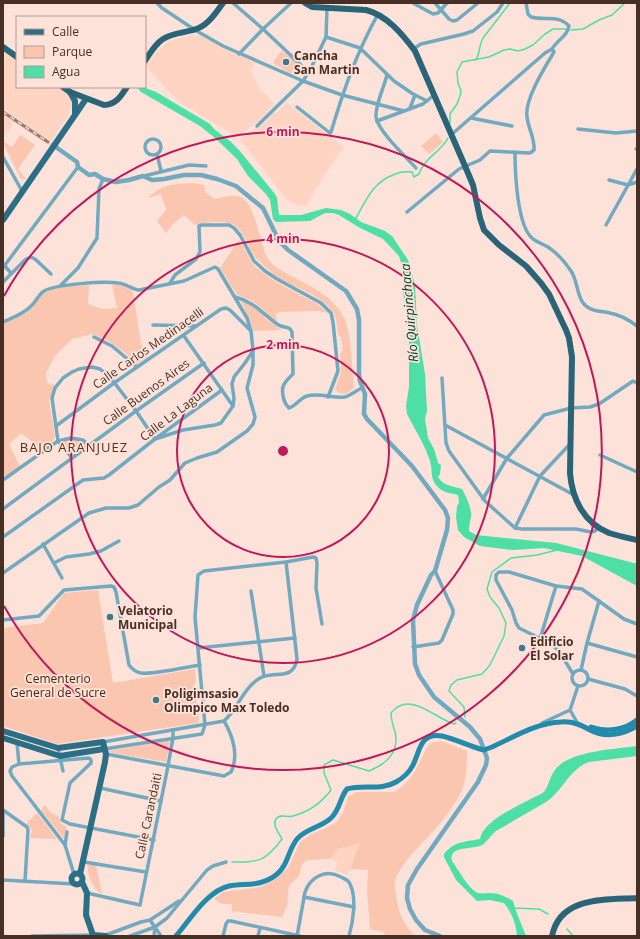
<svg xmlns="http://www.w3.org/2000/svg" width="640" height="939" font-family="'Open Sans',sans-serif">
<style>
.built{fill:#ffd4c2}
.green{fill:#fbc6b0}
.water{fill:#4ddfa6}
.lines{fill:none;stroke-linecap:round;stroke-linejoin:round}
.stream{stroke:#4ddfa6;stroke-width:1.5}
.minor{stroke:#71aac0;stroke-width:3.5}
.tertiary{stroke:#71aac0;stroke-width:4.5}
.secondary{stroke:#228bab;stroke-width:5}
.primary{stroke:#2b6f86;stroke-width:6}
.trunk{stroke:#296478;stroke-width:6}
.rail-casing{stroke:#937a70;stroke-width:3}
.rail{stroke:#fce2d8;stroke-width:1.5;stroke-dasharray:4.5;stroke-linecap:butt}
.ring{fill:none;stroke:#c2185b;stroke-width:2}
.poi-dot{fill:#3d7a90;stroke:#fce2d8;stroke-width:1.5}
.labels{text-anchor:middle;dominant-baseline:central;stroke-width:3.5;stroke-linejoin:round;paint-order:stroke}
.poi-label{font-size:12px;font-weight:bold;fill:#472f25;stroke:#fce2d8;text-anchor:start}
.street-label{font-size:12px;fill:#472f25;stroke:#fce2d8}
.park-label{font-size:12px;fill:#4f2410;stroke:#fce2d8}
.water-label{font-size:13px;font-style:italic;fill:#00422c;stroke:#fce2d8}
.neighbourhood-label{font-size:13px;letter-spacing:1px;fill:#5f2d17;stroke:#fce2d8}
.centre{fill:#c2185b;stroke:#fce2d8;stroke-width:2}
.ring-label{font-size:12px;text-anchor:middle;font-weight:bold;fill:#c2185b;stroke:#fce2d8;stroke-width:3.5;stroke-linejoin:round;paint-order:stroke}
</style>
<rect width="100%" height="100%" fill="#fce2d8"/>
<g class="built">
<path d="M192,35L195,37L202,35L221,48L256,62L251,71L260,89L274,104L258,121L238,137L180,103L146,67L157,51L169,41Z"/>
<path d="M3,51L17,60V87H59L68,93L72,102L70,113L48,145L14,122L3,138Z"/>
<path d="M287,102L294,109L344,147L325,174L306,206L296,205L286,199L240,139L265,123L274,112L276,113Z"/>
<path d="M361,843L347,875L334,870L337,862L330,859L338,849Z"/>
</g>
<g class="green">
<path d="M281,51L298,62L291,74L273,63Z"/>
<path d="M436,133L443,142L429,154L421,146Z"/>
<path d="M20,135L35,145L18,169L26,179H21L3,143V141L12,147Z"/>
<path d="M193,183L204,185L205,192L215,199C221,198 229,195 236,196C257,198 258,245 269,260C275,268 283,271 291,276C311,286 332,296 343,316C352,333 352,368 354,388L346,394L339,393L335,390L341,372L340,354L343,350L341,337L339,336C337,329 337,318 333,312C321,295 296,288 279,278C272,273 264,266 258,260C248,251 246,232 234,225C228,220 202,222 195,225L184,215L174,223L166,233L157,221L166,210L161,194L148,198C161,184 174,184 193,183Z"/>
<path d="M239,240L254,266L276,282L319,305L328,313L319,311L279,312L276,314L277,323C263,310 256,300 237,295L220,268Z"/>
<path d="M89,285L88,304L102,309L117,308L112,285H122L133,292L141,343L147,357L137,364L124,352L107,340L92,334L72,339L55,356L46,373L47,382L51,385L58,384L54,388L49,400L55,436L51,444L43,450L21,433L9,444L20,467L6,477L3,473V325C10,318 20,317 28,311C35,306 38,298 45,293C57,285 75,287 89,285Z"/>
<path d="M241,301L249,303L254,308L262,313L265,318L281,330L254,331Z"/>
<path d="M72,439L83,441L86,445L74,455L70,454L61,442Z"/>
<path d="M98,590L113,683L195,669L196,680L194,686L199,719L198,723L57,744L3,726V628L43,623L64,593Z"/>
<path d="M168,741L170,743L166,762L113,753L108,751Z"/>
<path d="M441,741L467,751C467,764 467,777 462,790C456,803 446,817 436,828C425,841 397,866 395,883C394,886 395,890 396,893C398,912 402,922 415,936H385L383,932L370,929L367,890L368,870L350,869L360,843L338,849L330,859L307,860L302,864L299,876L289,885L287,906L282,917L232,911V904H222L214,899L223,892L261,887L277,878L288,868L300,842L310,835L336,823L343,813L348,797L356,792H395L407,782L415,771L426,749L431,743Z"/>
<path d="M45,805L51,813L59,816C59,821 61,826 67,826L64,839L41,810Z"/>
<path d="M37,813L57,839L30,838L32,830L26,824Z"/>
<path d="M88,865H96L102,894C94,891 86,873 88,865Z"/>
</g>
<g class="water">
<path d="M137,87H143L156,92L210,124L215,130L230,141L239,150L275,194L277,198L279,215H301L326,208L341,210L350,214L361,222L385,231L392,236L408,260L415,285L417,325L425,374L427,411L425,419L428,438L434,449L438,463L441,465L440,474L438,477C443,486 453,486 462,489C466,497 472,508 471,517C470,522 469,526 469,531L476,535L556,543L634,563L637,564V586L582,556L544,548L513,550L480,546L464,537L458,530L456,517L457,507L459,502L458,495C448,492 444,494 436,485C431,479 432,472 431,465C428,450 414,428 407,414L406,406L409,387V325L403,293L404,272L399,256L383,239L360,228L339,215L333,213H325L310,221L276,222L273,219L270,200L266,194L248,176L237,159L215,138L200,126L141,92Z"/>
<path d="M637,746V756L589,762C569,769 563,791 546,802L496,831C491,835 487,842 482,845C473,850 448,845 452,861C458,869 469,890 478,893C482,894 486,893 490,893C499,893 506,897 513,901L516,911L526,936H517C516,924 512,913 504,903L490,900L477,901L456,880L444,857V854C455,841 464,842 480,839C483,819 527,802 544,792C549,785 550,776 555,770C568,751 616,749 637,746Z"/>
</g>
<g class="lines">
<g class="stream">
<path d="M571,30L583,29L599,20L612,15L625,3"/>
<path d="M476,60C480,53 479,45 483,38L510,3"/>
<path d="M450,123V114L457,104L460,96L461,91L458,83L457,72L462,62L489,57L504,50L510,49L518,51L525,49L533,45L545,34L553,29H566"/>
<path d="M355,220C365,202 373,182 393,175C400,172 404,171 412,172L414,177L419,174C424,158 441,152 448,138"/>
<path d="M465,717L464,707L449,691L451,685L457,680L482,674L490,665L504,636L506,623L499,608L490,597L487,589L492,572L511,558L537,555L557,550"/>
<path d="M232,862C259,862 265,862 282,839C279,833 272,825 276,819C280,813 288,818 293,816C308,812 322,802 331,790L324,773V765L333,760L369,771C386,764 400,753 395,732C393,725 391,720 391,713C410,690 434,718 454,724L456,723"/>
<path d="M513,908L539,909L548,914"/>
<path d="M567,929L573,936"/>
</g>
<g class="minor">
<path d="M157,3L162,8L195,30L223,46L303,81L342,95L404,111"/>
<path d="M233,3L263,29L301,65"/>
<path d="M413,3L433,14L438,13L447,3"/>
<path d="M435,3L449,19L453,21L457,20L478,3"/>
<path d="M526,3L528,14L531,17C545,21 558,14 569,26C567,37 558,39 552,49"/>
<path d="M326,37L360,48L394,81L413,94L427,101"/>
<path d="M413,49L421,44L464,34L473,31L497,12L503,3"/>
<path d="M239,54L263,29L291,3"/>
<path d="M387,75C384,87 375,106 376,117C378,131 406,157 416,168"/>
<path d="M297,107L330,133L331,132C344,89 356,54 378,14"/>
<path d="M410,108L415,95"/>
<path d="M471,118L512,126"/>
<path d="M377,121L423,104L434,95"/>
<path d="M257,126L303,81L311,68L326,37L327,8"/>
<path d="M578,129L616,133L637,131"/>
<circle cx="153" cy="147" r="8"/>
<path d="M636,149H637"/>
<path d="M515,152C515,172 517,225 532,238C536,242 543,244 548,247C557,253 565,262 571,271C579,283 576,301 589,308C595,312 603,311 610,313C621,315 629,320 637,326"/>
<path d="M157,154L161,171"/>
<path d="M3,157L22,191"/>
<path d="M144,176L189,165L206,166"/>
<path d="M609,180L628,185L637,182"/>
<path d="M407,212L459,169L480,160L490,151L530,153L534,150C535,138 528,128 527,117C524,100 545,67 554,52L552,49L545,53L451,135"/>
<path d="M606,225L637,169"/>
<path d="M3,264L11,273"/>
<path d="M5,265L78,167"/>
<path d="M3,282L26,259L31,257L35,259L51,274"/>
<path d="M170,283L175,275L196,259L200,252L199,226L202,225H229L234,228L240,235L254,261L265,271L277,279L321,303L331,313L333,322L338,371L328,397"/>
<path d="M61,285L78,268L97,238L99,189L103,179"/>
<path d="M235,297C253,301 263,314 277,324C284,329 289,325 292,332L293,374C284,383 280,386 284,400C285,404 286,405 289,408C296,406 300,398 307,396C319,392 333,399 345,397C351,395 357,390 362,388"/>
<path d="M3,322C12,318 23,314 30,307C36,302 38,295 44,291C56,284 104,281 118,283C125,283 131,289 139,290L184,281L215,267L218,269L247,318L251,331L253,350V365L247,388L255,417L253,424L247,431L217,452L197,458L185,463L170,480L159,487L138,505L129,508H106L89,513L3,573"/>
<path d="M153,325L196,326"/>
<path d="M94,337L112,346L137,367"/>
<path d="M442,378L446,443L449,451L485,501L515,528L522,529H576L591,532L595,531L599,527"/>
<path d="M233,406L234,398L232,384L234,377L245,363L253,351"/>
<path d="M445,425L574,495"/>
<path d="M56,426L114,383L221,309L226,308L230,310L251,331"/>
<path d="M600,455L637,472"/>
<path d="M72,458L58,441L52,398L55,388L63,378L72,372L79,369L92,367L100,369L110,377L136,411L155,439L183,430L215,425L221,423L233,406L184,336"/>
<path d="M3,480L58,441L71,438L83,440L89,446"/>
<path d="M483,499L507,458L544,415L571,408L590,407L599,404L633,381L637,383"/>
<path d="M3,509L136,411L204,363"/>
<path d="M515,528L540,476L570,444"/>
<path d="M3,537L83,480L104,478L109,475L155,439L222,390"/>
<path d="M43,544L62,578"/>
<path d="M54,563L66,557L89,554L101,551L119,541"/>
<path d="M251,591L264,676"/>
<path d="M3,620L39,616L64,590L111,586L114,587L116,592L129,665C132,669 135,672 141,673C152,675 186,667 200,665"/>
<path d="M540,639L556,586"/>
<path d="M587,643L637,657"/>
<path d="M413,647L439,643L442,640L453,614V610L435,571"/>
<path d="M198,648L295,638"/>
<path d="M581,670L587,643L599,601"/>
<circle cx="580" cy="678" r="8"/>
<path d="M573,674L559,651L551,644L519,628L516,623L512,610L496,580V575L499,572H509L556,586L582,589L624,619L637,624"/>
<path d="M588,679L625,689L637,696"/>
<path d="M542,723L570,710"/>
<path d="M578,724L570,710L578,686"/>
<path d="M103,742L224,721C238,709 243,688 260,678C275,670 293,682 297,659L286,562"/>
<path d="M17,743L19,764"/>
<path d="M58,748L63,771"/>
<path d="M104,749L202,734L205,725L195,617L198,575L204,571L286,562L313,557L316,558L317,563L316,588L322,624"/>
<path d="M106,754L224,776L231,772C239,756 233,736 224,721"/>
<path d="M100,788L161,801"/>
<path d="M3,810L27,827L28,830L25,881"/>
<path d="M3,836V810"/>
<path d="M65,845L67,832"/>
<path d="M84,862L146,872"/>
<path d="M74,874L65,845L12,776L10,771L12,767L19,764L89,758L91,760V763L70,783L62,820L70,824L154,840"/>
<path d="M3,880L74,884"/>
<path d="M87,893L140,905L168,766L173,738V730"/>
<path d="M304,897L354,907"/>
<path d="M150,920L161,936"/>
<path d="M106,935L141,922L150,920L179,901"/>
<path d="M32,936L93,935"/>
<path d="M130,936L155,927L167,918L207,870L213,866L226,862"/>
<path d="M154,936L155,927"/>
<path d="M223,936L226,924L228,921H231L300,936"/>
<path d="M258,936L260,928"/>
<path d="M297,936L305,892C311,876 326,869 341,877C345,879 349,880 350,884C357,898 353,922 349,936"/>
</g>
<path class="tertiary" d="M53,145L77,162L78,167L89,175L95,174L103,179L116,182L129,180L143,176L152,180L164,179L184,175H201L217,179L236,186L263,208L279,241L288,250L346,291L357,309L359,320V374L360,381L365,394L364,414L367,419L412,466L445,510L448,518L447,530L435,571L431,575L417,605L413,620L415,664L419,675L434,697L470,727L480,739L487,758L486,765L478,782L417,869L408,885L407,898L410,909L416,920L425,930L440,936"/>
<g class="secondary">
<path d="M591,727C606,732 624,731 637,720"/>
<path d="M176,936C190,920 207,891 229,886C246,883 260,887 276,875C288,866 288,850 297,839C305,829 322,827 331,818C340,810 340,797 347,789C363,784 381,791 396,782C403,778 409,773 413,765C420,751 420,732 442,736C455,739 467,745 480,749L484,750L492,747C514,737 536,723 561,722C573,721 581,725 590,730C605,738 623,735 637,726"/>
</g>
<g class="primary">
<path d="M70,92L75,101V113"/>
<path d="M3,220L86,99"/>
<path d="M3,731L58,748L103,742L106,754L105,762L80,874"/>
<path d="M3,738L60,756L104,749"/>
<circle cx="77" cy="879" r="5.5"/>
<path d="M82,882L87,893L86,915L93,935L106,936"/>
</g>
<g class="trunk">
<path d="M305,3L312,7L366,10C387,15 403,35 415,51L465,166L473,185L480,218L484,230L499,245L526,266L541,283L549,294L566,330L569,338L572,357L570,473C572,499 584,523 609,533C618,536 628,538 637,540"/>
<path d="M3,47L17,57"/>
<path d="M145,61C150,53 155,44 163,39C172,33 183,33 193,30C207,27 215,14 223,3"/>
<path d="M63,87L70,92L104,105C116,105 121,96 127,87"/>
<path d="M552,936C560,896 605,900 637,898"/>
</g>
<defs>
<path id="rail" d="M3,112L48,142"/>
</defs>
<use href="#rail" class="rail-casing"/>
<use href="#rail" class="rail"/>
</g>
<g class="ring">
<circle cx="283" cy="451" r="106"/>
<circle cx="283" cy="451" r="212"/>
<path d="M4 296A319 319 0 1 1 4 606"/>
</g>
<g class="poi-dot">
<circle cx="286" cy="62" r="4"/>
<circle cx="110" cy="617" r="4"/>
<circle cx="522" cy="648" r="4"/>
<circle cx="156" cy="700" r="4"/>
</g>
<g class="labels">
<g class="poi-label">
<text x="294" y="55">Cancha<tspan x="294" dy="14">San Martin</tspan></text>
<text x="118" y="610">Velatorio<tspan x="118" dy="14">Municipal</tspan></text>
<text x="530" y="641">Edificio<tspan x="530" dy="14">El Solar</tspan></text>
<text x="164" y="693">Poligimsasio<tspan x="164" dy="14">Olimpico Max Toledo</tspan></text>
</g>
<g class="street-label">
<text transform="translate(148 348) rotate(-35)">Calle Carlos Medinacelli</text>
<text transform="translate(146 392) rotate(-36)">Calle Buenos Aires</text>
<text transform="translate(176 412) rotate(-37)">Calle La Laguna</text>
<text transform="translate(148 816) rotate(-78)">Calle Carandaiti</text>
</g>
<g class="park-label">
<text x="58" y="678">Cementerio<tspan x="58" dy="14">General de Sucre</tspan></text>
</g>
<g class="water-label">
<text transform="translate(409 313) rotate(-95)">Río Quirpinchaca</text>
</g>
<g class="neighbourhood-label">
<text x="74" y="447">BAJO ARANJUEZ</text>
</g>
</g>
<circle cx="283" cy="451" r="6" class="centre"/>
<g class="ring-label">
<text x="283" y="136">6 min</text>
<text x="283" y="243">4 min</text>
<text x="283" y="349">2 min</text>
</g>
<rect width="640" height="939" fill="none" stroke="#472f25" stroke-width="8"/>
<rect x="16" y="16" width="130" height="72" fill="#fce2d8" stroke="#b49a90"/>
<rect x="24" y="29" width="20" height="6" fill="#2b6f86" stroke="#b49a90"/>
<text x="52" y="36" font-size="12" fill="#472f25">Calle</text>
<rect x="24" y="46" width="20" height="12" fill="#fbc6b0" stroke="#b49a90"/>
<text x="52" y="56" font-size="12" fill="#472f25">Parque</text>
<rect x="24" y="66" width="20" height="12" fill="#4ddfa6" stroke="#b49a90"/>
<text x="52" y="76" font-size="12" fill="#472f25">Agua</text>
</svg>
